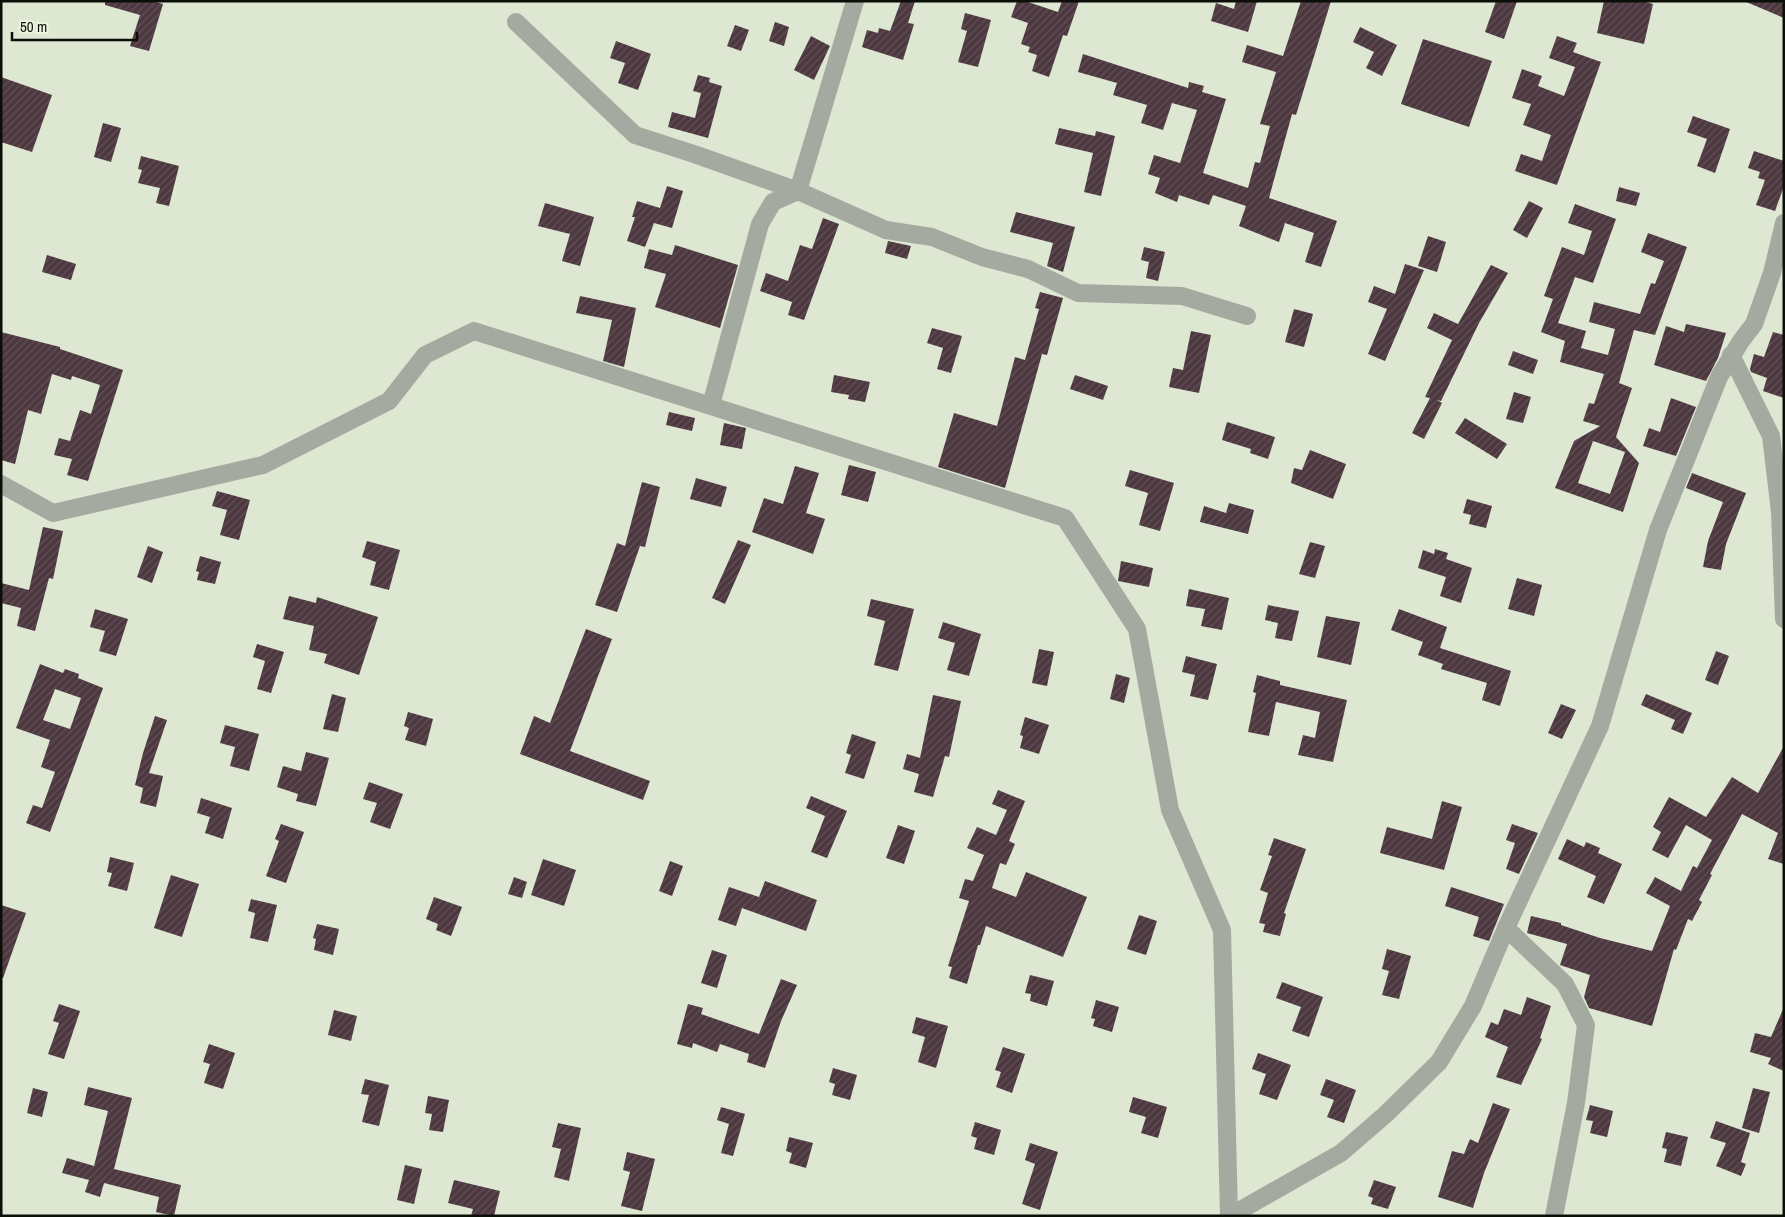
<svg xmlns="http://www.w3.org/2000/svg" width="1785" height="1217" font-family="'Archivo Narrow',sans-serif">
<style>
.building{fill:url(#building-hatch);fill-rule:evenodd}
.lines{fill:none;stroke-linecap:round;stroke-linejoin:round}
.minor{stroke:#a5aaa0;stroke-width:18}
</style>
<defs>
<pattern id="building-hatch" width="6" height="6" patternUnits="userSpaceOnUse" patternTransform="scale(1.25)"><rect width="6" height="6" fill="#4d3840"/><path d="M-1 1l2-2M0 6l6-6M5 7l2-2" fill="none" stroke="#625157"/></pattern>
</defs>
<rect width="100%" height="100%" fill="#dde7d1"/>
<g class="building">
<path d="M105,1H153L163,4L149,51L130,46L140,15L105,5Z"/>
<path d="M901,1H915L908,23L914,24L903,60L862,47L867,30L878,33L879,28L890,31Z"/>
<path d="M1017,1H1025L1058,12L1062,1H1079L1067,36L1063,35L1049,77L1032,71L1037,55L1028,52L1030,47L1021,44L1028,23L1011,17Z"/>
<path d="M1236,1H1257L1248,32L1211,21L1216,3L1234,9Z"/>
<path d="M1301,1H1331L1296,115L1292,114L1269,198L1337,221L1321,267L1305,262L1314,233L1285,223L1279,242L1239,226L1246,206L1213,195L1209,205L1179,195L1177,202L1155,193L1160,178L1148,174L1154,155L1180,163L1197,110L1172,103L1163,130L1141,123L1147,105L1113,95L1117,83L1078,72L1083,54L1188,88L1189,82L1204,86L1202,92L1226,99L1203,173L1248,188L1255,162L1260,163L1270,126L1260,124L1276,72L1242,62L1247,45L1283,56Z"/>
<path d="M1496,1H1517L1504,39L1485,32Z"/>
<path d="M1604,1H1642L1653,4L1644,44L1597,33Z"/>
<path d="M1744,1H1784V18Z"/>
<path d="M965,13L991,20L978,67L958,62L967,31L961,29Z"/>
<path d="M775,22L789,27L784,46L769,41Z"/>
<path d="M735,25L749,30L741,51L727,46Z"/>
<path d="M1360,27L1397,45L1382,76L1366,68L1374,52L1353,42Z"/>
<path d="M811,36L830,46L814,80L794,70Z"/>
<path d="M1557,36L1577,43L1573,52L1601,62L1557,185L1515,171L1521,154L1542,161L1551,135L1523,125L1531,104L1512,98L1522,69L1542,76L1538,86L1564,96L1575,67L1549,58Z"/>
<path d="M1423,39L1492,61L1469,127L1401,104Z"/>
<path d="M616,41L651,54L638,90L618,83L625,63L610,58Z"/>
<path d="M698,75L710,78L709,82L722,86L708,138L668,127L672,112L695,118L701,93L693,91Z"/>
<path d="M1,77L52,95L32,152L1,142Z"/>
<path d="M1693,116L1730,129L1715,173L1697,166L1707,139L1687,132Z"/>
<path d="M103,123L121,128L111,162L94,157Z"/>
<path d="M1059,128L1095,136L1096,131L1115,136L1101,196L1084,192L1093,153L1055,144Z"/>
<path d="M1754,151L1784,161V186L1775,211L1756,205L1765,180L1758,178L1760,172L1748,168Z"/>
<path d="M141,156L179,166L169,206L156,203L160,188L138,183L142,170L138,169Z"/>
<path d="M667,186L683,191L672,228L654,223L645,247L627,241L635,217H632L637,201L660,208Z"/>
<path d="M1619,187L1640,193L1636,206L1616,201Z"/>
<path d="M1529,201L1543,208L1527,238L1513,230Z"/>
<path d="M545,203L594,217L580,266L562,261L570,234L538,226Z"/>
<path d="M1575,204L1616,219L1593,283L1575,277L1558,323L1586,331L1581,348L1608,355L1615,329L1589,322L1594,302L1640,314L1651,283L1655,284L1664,261L1641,252L1648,233L1687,247L1655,335L1634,330L1619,383L1632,388L1616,437L1639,463L1623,512L1555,488L1574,441L1600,426L1583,421L1589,403L1594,404L1604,374L1560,362L1565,341L1541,332L1553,299L1544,296L1562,247L1584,255L1592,231L1568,223ZM1593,441L1625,452L1610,494L1578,483Z"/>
<path d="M1016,212L1075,227L1063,272L1047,266L1053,243L1010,232Z"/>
<path d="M823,218L839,224L804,320L788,315L792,302L760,291L766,273L788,281L800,245L812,249Z"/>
<path d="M1428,236L1446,242L1437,272L1418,266Z"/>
<path d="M888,241L911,246L907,259L885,253Z"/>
<path d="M675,245L738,265L720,328L655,307L666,274L644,268L649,249L672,255Z"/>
<path d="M1144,247L1165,252L1158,281L1146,278L1149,262L1141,260Z"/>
<path d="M47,255L76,264L71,280L42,272Z"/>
<path d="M1405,264L1424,270L1385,361L1368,354L1387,309L1368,302L1374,286L1395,294Z"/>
<path d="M1491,265L1508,273L1479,323L1441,401L1437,400L1442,403L1424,439L1412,433L1430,398L1425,397L1452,340L1427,328L1434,313L1458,324Z"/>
<path d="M1040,292L1063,298L1047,355L1042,354L1005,488L938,467L954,413L997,426L1015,357L1025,360L1039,309L1035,308Z"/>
<path d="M580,296L636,308L624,367L603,361L612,320L576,313Z"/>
<path d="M1294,309L1313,314L1304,347L1285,342Z"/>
<path d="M1686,324L1726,333L1718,358L1706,381L1654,365L1666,326L1684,332Z"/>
<path d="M932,328L962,336L951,373L937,369L943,348L927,343Z"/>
<path d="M1191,331L1211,335L1199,393L1169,387L1173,368L1183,370Z"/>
<path d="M1,332L60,347V349L123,370L88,481L67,475L72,459L54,455L59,438L70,441L80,410L91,414L100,385L72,376L71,380L52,374L41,414L28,410L15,464L1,460Z"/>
<path d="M1773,332L1784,335V398L1763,391L1767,378L1751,372L1750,369L1754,354L1764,357Z"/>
<path d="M1513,351L1538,360L1533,374L1508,365Z"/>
<path d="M834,375L870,382L865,402L848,399L849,395L831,392Z"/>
<path d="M1075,375L1108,386L1103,400L1070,389Z"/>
<path d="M1514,392L1531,397L1523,423L1506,419Z"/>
<path d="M1671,398L1696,407L1676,456L1643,446L1649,428L1660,432Z"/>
<path d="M669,412L695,418L692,431L666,425Z"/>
<path d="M1465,418L1507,444L1497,459L1455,433Z"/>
<path d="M1227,422L1275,437L1268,459L1250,453L1251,449L1222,440Z"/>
<path d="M724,423L746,428L742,449L720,445Z"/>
<path d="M1310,450L1346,464L1333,499L1291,483L1294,468L1302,470Z"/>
<path d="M849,465L876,472L868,502L841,495Z"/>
<path d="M795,466L819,473L806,513L825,519L813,554L752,532L764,498L783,504Z"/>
<path d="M1130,470L1174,483L1160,531L1139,525L1148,493L1125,486Z"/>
<path d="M1692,473L1746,493L1726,544L1721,570L1703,567L1708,541L1723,502L1686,488Z"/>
<path d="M696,478L727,487L721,507L690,499Z"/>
<path d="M642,482L660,487L645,547L640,546L617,612L595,605L617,543L625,546Z"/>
<path d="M217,491L250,500L239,540L220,535L227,510L212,506Z"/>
<path d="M1467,499L1492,506L1486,528L1469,524L1471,515L1463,513Z"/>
<path d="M1229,503L1254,510L1248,534L1200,522L1204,506L1226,513Z"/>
<path d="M43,527L63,531L53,579L49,578L35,631L17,626L21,608L1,603V583L29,590Z"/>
<path d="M738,540L751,545L725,604L712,598Z"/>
<path d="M367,541L400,550L389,590L370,585L376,562L362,557Z"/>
<path d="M1310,542L1325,546L1315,578L1299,574Z"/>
<path d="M148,546L163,552L152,583L137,577Z"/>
<path d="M1435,549L1448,553L1446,559L1472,568L1461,603L1440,596L1446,577L1418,568L1423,550L1434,554Z"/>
<path d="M200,556L221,562L215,584L197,580L199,572L196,571Z"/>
<path d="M1121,561L1153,568L1149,587L1118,581Z"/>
<path d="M1517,578L1542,585L1534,616L1508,609Z"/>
<path d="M1189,589L1229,598L1222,630L1201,626L1205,609L1186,606Z"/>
<path d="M289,596L316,603L317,597L378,617L359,675L324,663L327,654L309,650L314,626L283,619Z"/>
<path d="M871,599L914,609L898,671L874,665L885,621L867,616Z"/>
<path d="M1268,605L1299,611L1292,641L1275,638L1278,623L1265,620Z"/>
<path d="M95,609L128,619L116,656L99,651L105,631L90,627Z"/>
<path d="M1399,609L1447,627L1440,648L1511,671L1500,706L1482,700L1487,683L1441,669L1443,664L1418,655L1423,642L1391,630Z"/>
<path d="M1326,616L1360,622L1351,665L1317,657Z"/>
<path d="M943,622L981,634L969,676L947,670L955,643L938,638Z"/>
<path d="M586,629L612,639L570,751L650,781L643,800L520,754L534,716L550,723Z"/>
<path d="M257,644L284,652L271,693L257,689L265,661L253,657Z"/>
<path d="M1039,649L1054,652L1047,686L1032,683Z"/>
<path d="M1716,651L1729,656L1718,685L1705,680Z"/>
<path d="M1186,656L1217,664L1208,700L1190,696L1195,675L1182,672Z"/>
<path d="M40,664L63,673L65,669L79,674L78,678L103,688L50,832L26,823L33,805L42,808L55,772L41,767L50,740L16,728ZM55,689L81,698L70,729L43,720Z"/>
<path d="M1116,674L1130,678L1124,703L1110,699Z"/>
<path d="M1257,675L1280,681V685L1347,700L1333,762L1298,755L1303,735L1315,738L1320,712L1276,702L1269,736L1248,732L1256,693L1253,692Z"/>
<path d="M332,694L346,698L338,732L323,729Z"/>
<path d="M1646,694L1692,713L1683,734L1671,729L1675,720L1641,705Z"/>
<path d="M933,695L961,701L949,757L945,756L933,797L914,792L919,774L903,769L907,754L920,758Z"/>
<path d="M1561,704L1576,710L1562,739L1548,733Z"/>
<path d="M408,712L433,719L426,746L405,740L409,728L404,726Z"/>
<path d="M155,716L167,720L149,773L163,776L156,807L140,803L143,788L135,785L143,753Z"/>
<path d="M1025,717L1049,725L1039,754L1020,748L1023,736L1020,735Z"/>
<path d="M225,725L259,734L249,771L230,766L235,747L220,743Z"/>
<path d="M852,734L876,742L864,779L845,773L851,755L846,753Z"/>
<path d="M1784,746V864L1768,859L1778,833L1742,814L1710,874L1712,875L1699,900L1702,902L1692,921L1688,919L1676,950L1674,949L1652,1026L1589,1008L1584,997L1590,975L1560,965L1567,944L1527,933L1531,916L1561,923V925L1600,938L1652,951L1670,906L1646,893L1655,877L1681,891L1693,866L1697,868L1712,840L1686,825L1668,858L1652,850L1661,832L1653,827L1669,797L1706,817L1732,777L1758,793Z"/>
<path d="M306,752L329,758L316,806L296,801L298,794L277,787L283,766L301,771Z"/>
<path d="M369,782L403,794L390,829L370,822L377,803L363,799Z"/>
<path d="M998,790L1025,801L1009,841L1015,844L1006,865L1000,863L992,888L1016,897L1026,872L1087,897L1063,957L986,926L980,945H978L967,984L949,978L952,967L948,966L969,901L959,898L965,879L973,881L984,855L967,848L977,827L996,835L1007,810L992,804Z"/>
<path d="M811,796L847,811L827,858L811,852L825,816L806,808Z"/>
<path d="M201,798L232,808L223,839L205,833L210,817L197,813Z"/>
<path d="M1442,801L1462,807L1444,870L1380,853L1387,827L1432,839Z"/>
<path d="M281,824L304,832L286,883L266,876L279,841L275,839Z"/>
<path d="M1512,824L1538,833L1519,874L1506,869L1515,843L1506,840Z"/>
<path d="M898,825L915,831L904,864L886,858Z"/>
<path d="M1274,838L1306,849L1284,913L1286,914L1280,936L1263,932L1265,924L1259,923L1268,893L1260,890L1272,856L1268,855Z"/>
<path d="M1567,839L1584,847L1586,842L1600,848L1598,853L1622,864L1604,904L1587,897L1596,876L1558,859Z"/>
<path d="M110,857L134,863L127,891L108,886L112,873L107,872Z"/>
<path d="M543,859L576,870L564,906L531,895Z"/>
<path d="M670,861L683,866L672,896L659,891Z"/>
<path d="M171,875L199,884L182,937L154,928Z"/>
<path d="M514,877L527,882L522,898L508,894Z"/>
<path d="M765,881L817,900L806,931L742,908L736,926L718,920L729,887L759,897Z"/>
<path d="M1451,887L1504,904L1489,941L1473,936L1479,917L1445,906Z"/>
<path d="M434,897L462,907L451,936L436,930L438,924L426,919Z"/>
<path d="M251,899L277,905L268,942L250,938L255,913L248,911Z"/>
<path d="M1,905L26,913L3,978H1Z"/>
<path d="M1139,915L1157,921L1146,955L1127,949Z"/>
<path d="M317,924L339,929L333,955L314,950L316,939L313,938Z"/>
<path d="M1387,949L1411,956L1399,999L1382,995L1389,971L1382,969Z"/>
<path d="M712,950L727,955L717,988L701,983Z"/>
<path d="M1030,975L1054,981L1047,1006L1030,1001L1031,994L1025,993Z"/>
<path d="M781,979L797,985L781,1021L765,1068L747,1062L749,1054L720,1044L717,1052L693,1043L692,1048L677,1044L688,1004L703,1008L701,1014L759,1034Z"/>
<path d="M1282,982L1323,997L1309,1037L1292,1031L1301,1007L1276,998Z"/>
<path d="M1527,997L1551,1006L1540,1038L1542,1039L1521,1085L1496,1077L1508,1047L1485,1037L1491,1022L1498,1025L1504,1009L1521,1015Z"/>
<path d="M1096,1000L1119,1007L1112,1032L1093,1026L1095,1019L1091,1018Z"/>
<path d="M59,1004L80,1011L64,1059L48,1054L59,1023L53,1021Z"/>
<path d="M1784,1007V1071L1768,1064L1771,1058L1750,1052L1755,1033L1771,1037Z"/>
<path d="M334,1010L357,1016L351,1041L328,1035Z"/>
<path d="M916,1017L948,1026L936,1068L918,1062L925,1037L912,1033Z"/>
<path d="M209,1044L235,1053L223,1089L204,1083L210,1064L203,1062Z"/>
<path d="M1003,1047L1025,1054L1012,1093L996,1087L1001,1072L995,1070Z"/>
<path d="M1258,1053L1291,1065L1277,1100L1259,1094L1266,1074L1252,1069Z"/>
<path d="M833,1068L857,1075L850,1100L832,1095L835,1084L829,1082Z"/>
<path d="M365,1079L389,1085L379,1126L362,1122L369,1095L361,1094Z"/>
<path d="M1326,1079L1356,1090L1344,1123L1327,1117L1334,1100L1320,1095Z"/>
<path d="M88,1087L132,1098L114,1169L181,1185L174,1216L156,1212L159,1197L104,1183L100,1197L85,1192L89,1180L62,1173L67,1158L94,1166L108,1111L84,1105Z"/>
<path d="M33,1088L48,1092L42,1117L27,1113Z"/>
<path d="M1753,1088L1770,1092L1759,1133L1742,1128Z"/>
<path d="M428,1096L449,1100L443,1132L429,1130L432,1114L425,1113Z"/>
<path d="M1133,1097L1167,1107L1158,1138L1141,1133L1146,1117L1129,1112Z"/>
<path d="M1493,1103L1510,1109L1484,1173L1473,1208L1438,1197L1452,1151L1464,1154L1470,1139L1478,1143Z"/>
<path d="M1590,1105L1613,1111L1607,1137L1590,1133L1593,1121L1586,1120Z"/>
<path d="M721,1107L745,1114L733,1156L721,1153L729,1124L717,1120Z"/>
<path d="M1716,1121L1750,1133L1741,1162L1746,1164L1741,1176L1716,1166L1726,1143L1710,1138Z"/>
<path d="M975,1122L1001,1130L994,1155L974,1149L977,1138L971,1136Z"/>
<path d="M558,1123L581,1128L569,1181L554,1177L561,1149L552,1147Z"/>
<path d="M1666,1132L1688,1137L1681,1166L1664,1162L1667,1149L1662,1148Z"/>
<path d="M789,1137L813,1143L806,1168L789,1163L792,1153L786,1151Z"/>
<path d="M1030,1143L1058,1152L1040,1210L1022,1204L1035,1164L1025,1160Z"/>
<path d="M627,1152L655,1159L642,1211L621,1206L630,1172L623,1170Z"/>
<path d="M405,1165L422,1169L414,1204L397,1200Z"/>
<path d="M454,1180L500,1191L494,1216H471L473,1209L448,1203Z"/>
<path d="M1374,1180L1396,1187L1388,1209L1371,1204L1373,1198L1368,1196Z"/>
</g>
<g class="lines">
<g class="minor">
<path d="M516,22L635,135L697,155L798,191L886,230L932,237L982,257L1028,269L1078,293L1182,296L1247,316"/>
<path d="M1731,355L1771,436L1780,512L1784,619"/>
<path d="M711,405L760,224L773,202L798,191L855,1"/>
<path d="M1,484L53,513L263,465L389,401L425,355L474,331L1065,518L1137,629L1170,810L1222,930L1229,1216"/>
<path d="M1506,928L1565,984L1586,1025L1576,1103L1554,1216"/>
<path d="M1230,1216L1341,1153L1386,1114L1439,1062L1473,1006L1506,928L1600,726L1658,530L1719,377L1741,341L1754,324L1772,273L1784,223"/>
</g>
</g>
<rect width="1785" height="1217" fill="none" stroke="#0c0f08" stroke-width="5"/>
<path d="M12 32v8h125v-8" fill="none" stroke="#0c0f08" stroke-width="2.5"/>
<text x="20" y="32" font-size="15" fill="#0c0f08" stroke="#eaf4de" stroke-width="4" paint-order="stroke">50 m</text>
</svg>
